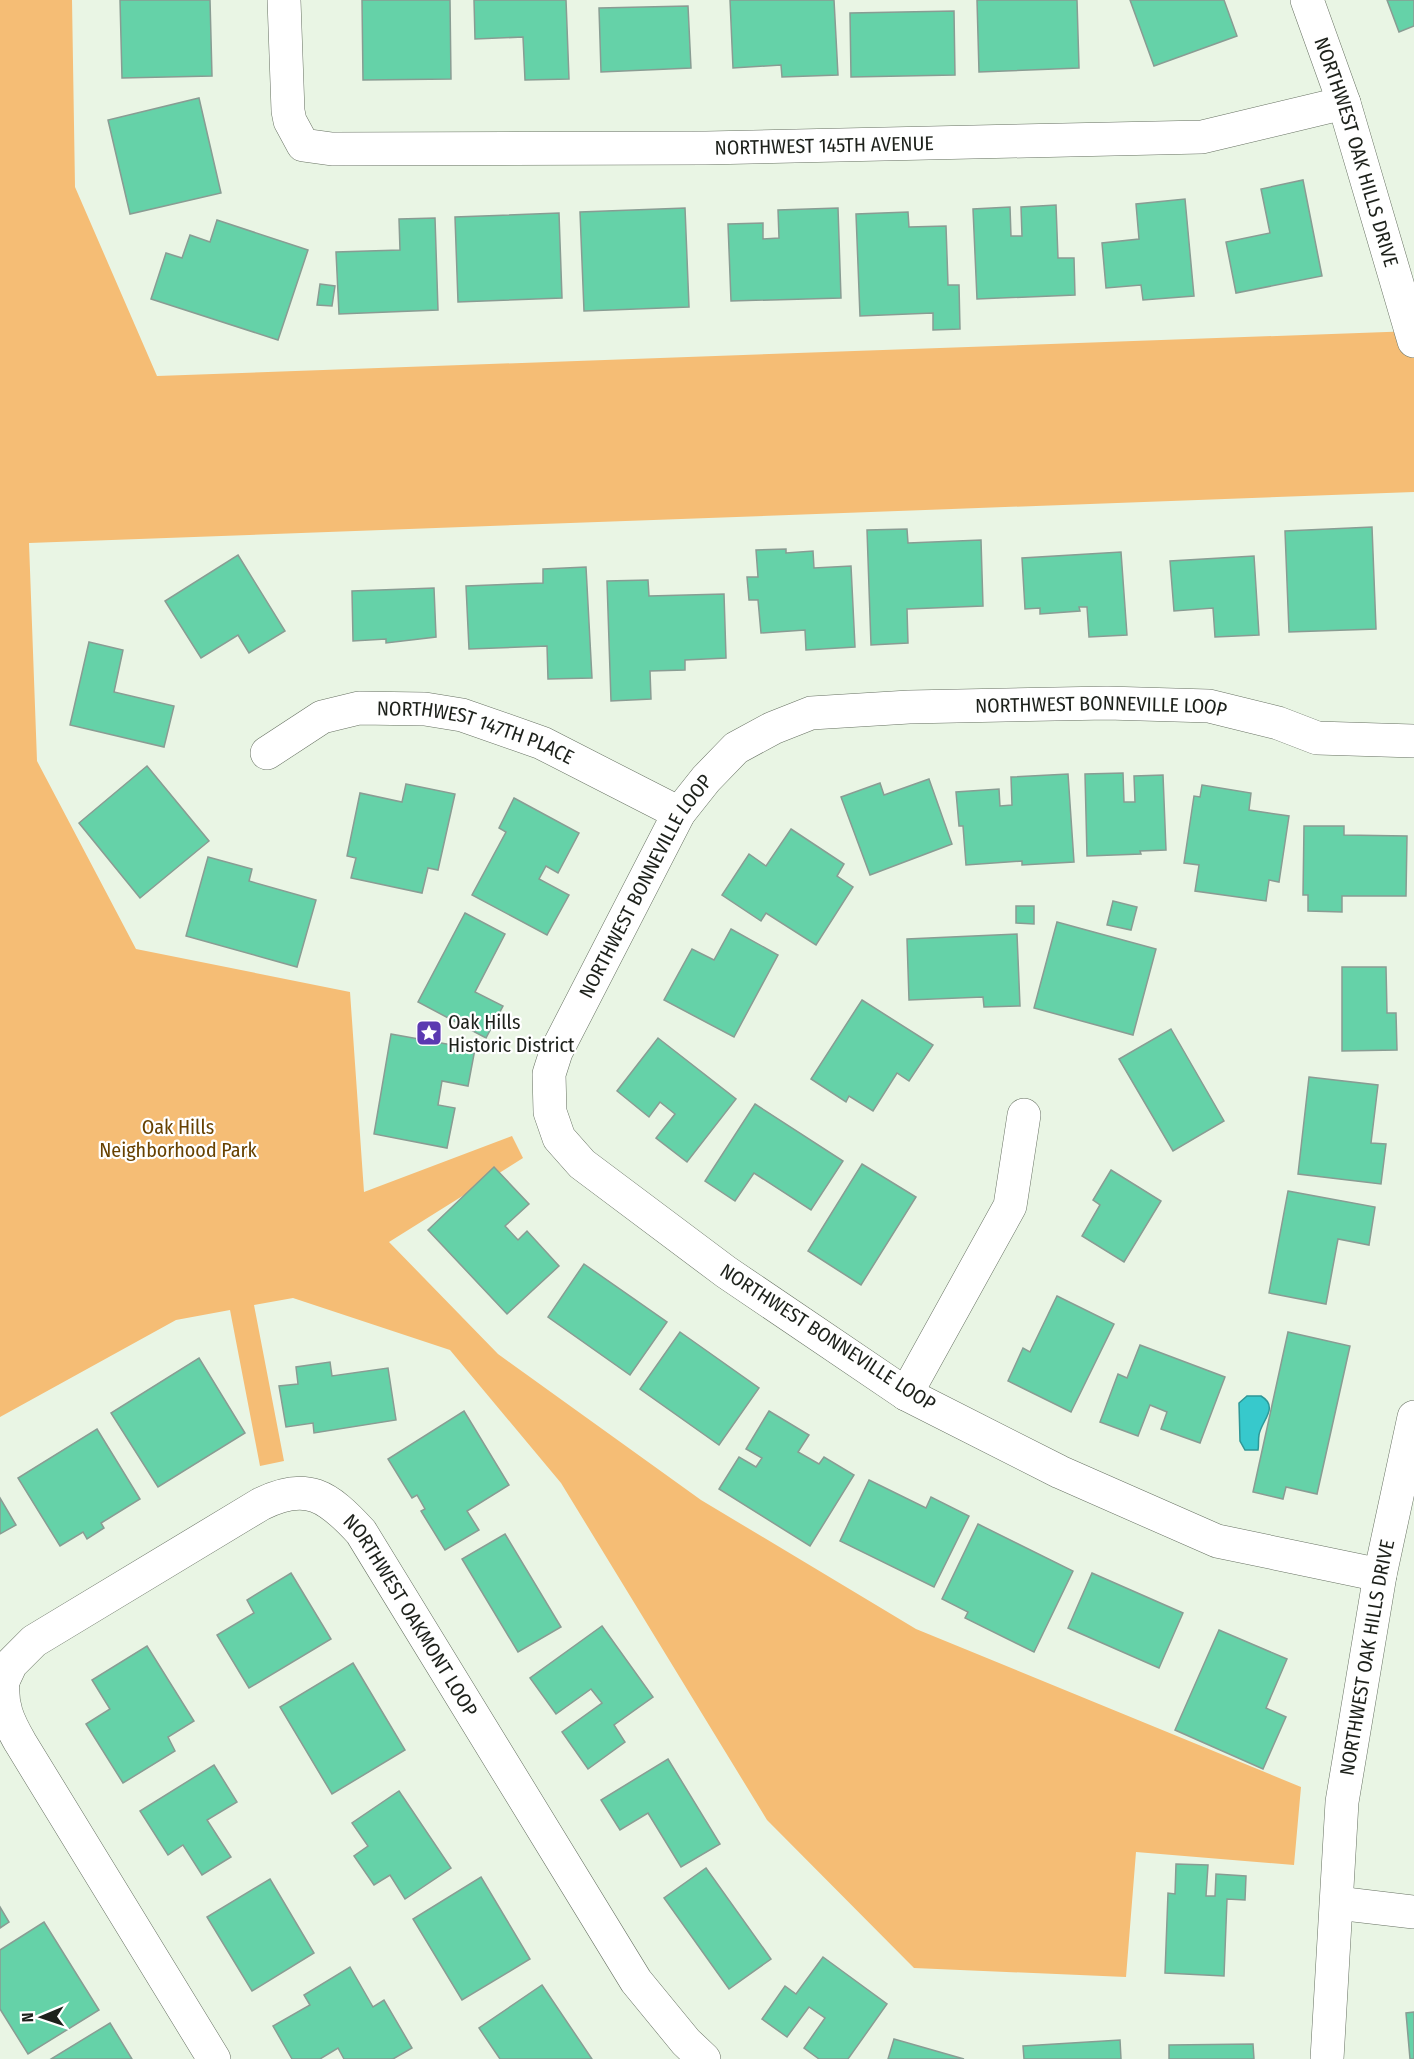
<svg xmlns="http://www.w3.org/2000/svg" width="1414" height="2059" font-family="'Fira Sans Condensed',sans-serif">
<style>
.green{fill:#f5bd75}
.water{fill:#37c9cc;stroke:#2f9797;stroke-width:1.5}
.building{fill:#65d2a8;stroke:#899c93;stroke-width:1.5}
.lines{fill:none;stroke-linecap:round;stroke-linejoin:round}
.minor-casing{stroke:#677162;stroke-width:34}
.minor{stroke:#fff;stroke-width:33}
.labels{text-anchor:middle;dominant-baseline:central;stroke-width:4.5;stroke-linejoin:round;paint-order:stroke}
.street-label{font-size:20px;fill:#1d211b;stroke:#fff}
.poi-label{font-size:20px;fill:#1d211b;stroke:#fff;text-anchor:start}
.park-label{font-size:20px;fill:#674100;stroke:#fff}
</style>
<rect width="100%" height="100%" fill="#e9f5e4"/>
<path class="green" d="M0,0H72L75,187L157,376L1414,331V492L29,543L37,761L136,949L350,992L364,1192L512,1136L523,1158L389,1242L498,1354L701,1500L916,1629L1301,1787L1294,1865L1136,1852L1126,1977L914,1968L767,1820L561,1483L450,1350L293,1298L254,1305L284,1461L260,1466L230,1310L176,1320L0,1417Z"/>
<path class="water" d="M1247,1396H1261C1280,1407 1261,1421 1259,1435C1258,1440 1259,1445 1258,1450H1245L1240,1441L1239,1403Z"/>
<g class="building">
<path d="M120,0H210L212,76L122,78Z"/>
<path d="M362,0H450L451,79L363,80Z"/>
<path d="M474,0H566L569,79L525,80L523,37L475,39Z"/>
<path d="M730,0H834L838,75L782,77L781,65L733,68Z"/>
<path d="M977,0H1077L1079,68L979,72Z"/>
<path d="M1130,0H1224L1237,36L1154,66Z"/>
<path d="M1387,0H1414V26L1399,32Z"/>
<path d="M688,6L691,68L601,72L599,8Z"/>
<path d="M954,11L955,75L851,77L850,13Z"/>
<path d="M199,98L221,193L130,214L108,120Z"/>
<path d="M1303,180L1322,276L1236,293L1226,242L1270,233L1261,189Z"/>
<path d="M1185,199L1194,296L1143,300L1141,285L1106,288L1102,243L1139,239L1136,204Z"/>
<path d="M1056,205L1058,258H1074L1075,295L977,299L973,209L1010,207L1011,236H1022L1021,207Z"/>
<path d="M685,208L689,307L584,311L580,212Z"/>
<path d="M838,208L841,298L731,301L728,224L763,223V239L779,238L778,210Z"/>
<path d="M908,212L909,227L946,226L948,285H959L960,329L933,330V313L860,316L856,214Z"/>
<path d="M559,213L562,298L458,302L455,217Z"/>
<path d="M435,218L438,310L339,314L336,252L400,250L399,219Z"/>
<path d="M217,220L308,250L278,340L151,299L166,253L182,258L190,235L210,242Z"/>
<path d="M320,284L335,286L332,306L317,305Z"/>
<path d="M1372,527L1376,629L1289,632L1285,531Z"/>
<path d="M907,529L908,543L981,540L983,606L907,609L908,643L871,645L867,530Z"/>
<path d="M786,549V553L813,551L814,568L851,566L855,647L806,650L805,630L761,633L758,600H749L747,577H758L756,550Z"/>
<path d="M1121,552L1127,635L1089,637L1087,607H1079L1080,611L1040,614V608L1025,609L1022,558Z"/>
<path d="M238,555L285,631L249,653L238,635L201,658L165,601Z"/>
<path d="M1254,556L1259,635L1215,637L1213,608L1174,611L1170,561Z"/>
<path d="M586,567L592,678L548,679L547,646L469,649L466,586L543,583V569Z"/>
<path d="M648,580L649,596L724,594L726,658L685,660V670L650,671L651,699L611,701L607,581Z"/>
<path d="M434,588L436,637L386,643V639L353,641L352,591Z"/>
<path d="M89,642L123,650L114,692L174,706L164,747L70,725Z"/>
<path d="M147,766L209,841L140,898L79,823Z"/>
<path d="M1123,773L1124,802H1135L1134,776L1163,775L1166,850L1140,851L1141,854L1087,856L1085,774Z"/>
<path d="M1068,774L1074,862L1022,865V861L966,865L963,826H959L956,792L999,789L1000,806L1012,805L1011,777Z"/>
<path d="M929,779L952,844L870,875L841,797L880,783L884,795Z"/>
<path d="M406,784L455,794L438,870L428,868L422,893L351,878L356,858L347,856L360,793L402,802Z"/>
<path d="M1202,785L1251,793L1249,810L1289,816L1279,882L1269,880L1266,901L1195,891L1199,865L1184,863L1194,796L1200,797Z"/>
<path d="M514,798L579,833L558,873L546,866L539,879L569,895L547,935L472,895L506,832L499,828Z"/>
<path d="M1304,826H1344V835L1407,836L1406,896H1342V912L1308,911V895H1303Z"/>
<path d="M791,829L844,864L837,876L853,887L816,945L766,913L761,921L722,895L749,854L766,866Z"/>
<path d="M208,857L252,869L249,881L316,900L297,967L186,936Z"/>
<path d="M1113,901L1137,907L1131,930L1107,925Z"/>
<path d="M1016,906H1034V924L1016,923Z"/>
<path d="M465,913L505,934L475,992L503,1006L486,1038L418,1002Z"/>
<path d="M1057,922L1156,949L1133,1035L1034,1008Z"/>
<path d="M731,929L778,955L734,1037L664,1000L692,949L714,960Z"/>
<path d="M1017,934L1020,1006L984,1007L983,997L909,1000L907,939Z"/>
<path d="M1342,967H1386L1387,1013H1396L1397,1050L1342,1051Z"/>
<path d="M862,1000L933,1045L909,1081L897,1073L873,1111L849,1096L846,1102L811,1079Z"/>
<path d="M1171,1029L1224,1121L1173,1151L1119,1059Z"/>
<path d="M391,1034L475,1049L468,1086L442,1081L438,1105L455,1108L447,1148L374,1134Z"/>
<path d="M658,1038L736,1099L687,1162L656,1138L675,1114L660,1102L649,1117L617,1091Z"/>
<path d="M1309,1077L1378,1085L1371,1143L1386,1144L1381,1184L1298,1174Z"/>
<path d="M755,1104L843,1161L811,1210L754,1173L735,1201L705,1181Z"/>
<path d="M862,1164L916,1197L861,1285L808,1251Z"/>
<path d="M494,1167L529,1204L505,1226L518,1240L527,1231L559,1266L507,1314L428,1230Z"/>
<path d="M1111,1170L1161,1201L1124,1262L1082,1236L1100,1205L1093,1200Z"/>
<path d="M1288,1191L1375,1207L1369,1245L1338,1239L1326,1304L1269,1293Z"/>
<path d="M584,1264L667,1322L630,1375L548,1317Z"/>
<path d="M1057,1296L1114,1324L1071,1412L1008,1381L1023,1348L1030,1352Z"/>
<path d="M680,1332L759,1388L719,1445L640,1389Z"/>
<path d="M1288,1332L1350,1346L1317,1494L1286,1487L1283,1499L1253,1492Z"/>
<path d="M1140,1345L1225,1377L1200,1443L1161,1429L1167,1412L1150,1405L1138,1436L1100,1422L1118,1374L1127,1378Z"/>
<path d="M199,1358L245,1433L158,1487L111,1413Z"/>
<path d="M330,1362L332,1376L388,1368L396,1420L314,1433L313,1423L286,1427L279,1386L298,1384L296,1367Z"/>
<path d="M464,1411L509,1485L467,1511L479,1530L445,1550L421,1511L425,1509L417,1495L412,1498L388,1459Z"/>
<path d="M769,1411L809,1435L798,1452L819,1464L824,1457L854,1475L810,1546L719,1489L739,1457L756,1467L762,1458L746,1449Z"/>
<path d="M97,1429L140,1499L101,1523L104,1528L87,1539L83,1532L60,1546L18,1478Z"/>
<path d="M869,1480L926,1508L931,1497L969,1516L934,1587L840,1541Z"/>
<path d="M0,1498L16,1525L0,1534Z"/>
<path d="M978,1524L1073,1571L1034,1652L965,1618L968,1612L942,1599Z"/>
<path d="M505,1534L561,1627L518,1652L462,1559Z"/>
<path d="M291,1573L331,1639L249,1688L217,1635L254,1613L247,1600Z"/>
<path d="M1092,1573L1183,1613L1159,1668L1068,1628Z"/>
<path d="M602,1626L653,1697L614,1725L625,1742L588,1769L562,1732L602,1703L591,1689L556,1714L530,1678Z"/>
<path d="M1219,1630L1287,1659L1266,1708L1286,1717L1263,1769L1175,1730Z"/>
<path d="M147,1646L194,1721L168,1737L175,1751L123,1783L86,1724L110,1709L92,1680Z"/>
<path d="M353,1663L405,1750L332,1794L280,1707Z"/>
<path d="M668,1759L720,1844L681,1867L648,1813L620,1830L601,1800Z"/>
<path d="M214,1765L237,1802L207,1820L231,1857L202,1875L183,1845L168,1855L140,1811Z"/>
<path d="M399,1791L451,1868L405,1899L390,1875L374,1885L354,1856L368,1846L352,1823Z"/>
<path d="M1176,1864L1208,1865L1206,1896H1215L1216,1874L1246,1876L1245,1900L1227,1899L1224,1976L1165,1973L1168,1893L1175,1894Z"/>
<path d="M706,1868L771,1959L729,1989L664,1898Z"/>
<path d="M481,1877L530,1959L462,2000L413,1919Z"/>
<path d="M270,1879L314,1953L252,1991L207,1917Z"/>
<path d="M0,1907L9,1922L0,1928Z"/>
<path d="M44,1922L99,2010L28,2054L0,2009V1950Z"/>
<path d="M823,1957L887,2004L848,2059H819L804,2048L825,2018L809,2007L787,2037L762,2019L785,1986L796,1994Z"/>
<path d="M350,1967L373,2007L384,2000L412,2048L393,2059H344L338,2048L320,2059H292L273,2026L310,2005L304,1995Z"/>
<path d="M542,1985L592,2059H500L479,2028Z"/>
<path d="M1414,2012V2059H1410L1406,2013Z"/>
<path d="M110,2023L132,2059H51Z"/>
<path d="M894,2039L964,2059H888Z"/>
<path d="M1120,2040L1121,2059H1024L1023,2046Z"/>
<path d="M1253,2044L1254,2059H1169V2045Z"/>
</g>
<g class="lines">
<defs>
<g id="minor">
<path id="s1" d="M284,0L288,111L290,121L303,145L332,149L706,148L1202,137L1344,103"/>
<path id="s2" d="M1307,0L1344,103L1414,341"/>
<path id="s3" d="M267,753L322,717L359,708L425,709L462,715L542,743L679,813"/>
<path d="M906,1394L1010,1206L1024,1115"/>
<path id="s4" d="M1380,1575L1217,1541L1060,1472L906,1394L726,1272L582,1164L559,1138L550,1112L549,1074L556,1052L679,813L706,779L736,748L773,728L811,713L909,707L1107,703L1209,706L1278,723L1317,738L1414,741"/>
<path id="s5" d="M0,1680L3,1681L11,1664L34,1641L261,1504C307,1481 328,1496 361,1532L636,1981L686,2042L704,2059"/>
<path d="M3,1681C1,1706 8,1721 20,1742L214,2059"/>
<path d="M1337,1903L1414,1912"/>
<path id="s6" d="M1327,2059L1342,1802L1380,1575L1414,1417"/>
</g>
</defs>
<use href="#minor" class="minor-casing"/>
<use href="#minor" class="minor"/>
</g>
<defs>
<symbol id="sight-square" viewBox="-11 -11 22 22"><rect x="-9" y="-9" width="18" height="18" rx="4" fill="#5b39b1" stroke="#fff"/><path d="M0-6L1.8-2.2L6-1.7L2.9 1.2L3.7 5.4L0 3.3L-3.7 5.4L-2.9 1.2L-6-1.7L-1.8-2.2Z" fill="#fff"/></symbol>
</defs>
<g fill-rule="evenodd">
<use href="#sight-square" x="414" y="1018" width="30" height="30"/>
</g>
<g class="labels">
<g class="street-label">
<text stroke="none"><textPath href="#s1" startOffset="670">NORTHWEST 145TH AVENUE</textPath></text>
<text stroke="none"><textPath href="#s2" startOffset="160">NORTHWEST OAK HILLS DRIVE</textPath></text>
<text stroke="none"><textPath href="#s4" startOffset="1760">NORTHWEST BONNEVILLE LOOP</textPath></text>
<text stroke="none"><textPath href="#s3" startOffset="224">NORTHWEST 147TH PLACE</textPath></text>
<text stroke="none"><textPath href="#s4" startOffset="1220">NORTHWEST BONNEVILLE LOOP</textPath></text>
<text transform="translate(828 1337) rotate(33)">NORTHWEST BONNEVILLE LOOP</text>
<text stroke="none"><textPath href="#s5" startOffset="532">NORTHWEST OAKMONT LOOP</textPath></text>
<text stroke="none"><textPath href="#s6" startOffset="404">NORTHWEST OAK HILLS DRIVE</textPath></text>
</g>
<g class="poi-label">
<text x="448" y="1022">Oak Hills<tspan x="448" dy="23">Historic District</tspan></text>
</g>
<g class="park-label">
<text x="178" y="1127">Oak Hills<tspan x="178" dy="23">Neighborhood Park</tspan></text>
</g>
</g>
<g transform="translate(42 2017) rotate(268)" stroke="#ffffff" stroke-width="4.5" paint-order="stroke">
<path d="M0-4.5L10 22L0 15L-10 22Z" fill="#1d211b"/>
<text y="-9" font-size="16" font-weight="bold" text-anchor="middle" fill="#1d211b">N</text>
</g>
</svg>
